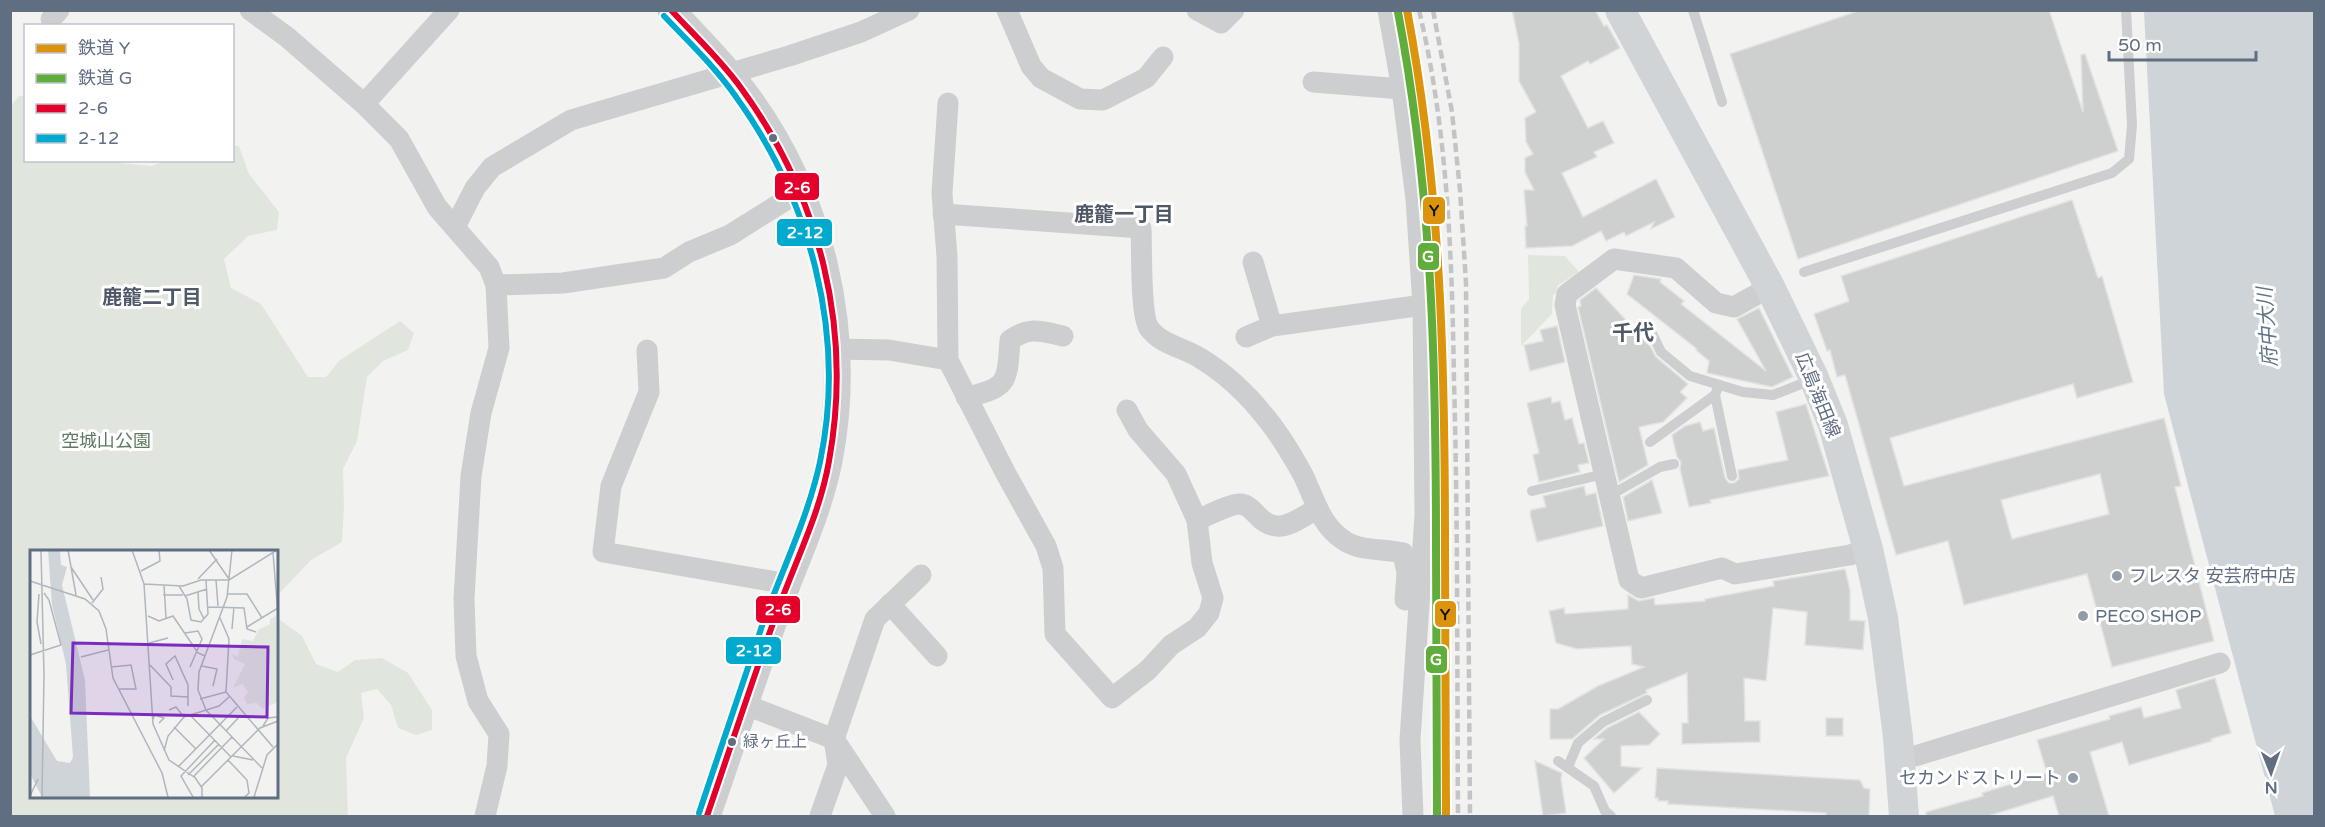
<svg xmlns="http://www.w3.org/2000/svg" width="2325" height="827" font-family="'Varela Round','Noto Sans JP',sans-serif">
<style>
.green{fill:#e0e6de}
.water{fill:#ced4d8}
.building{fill:#ced0d0;stroke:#e2e2e0;stroke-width:1.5;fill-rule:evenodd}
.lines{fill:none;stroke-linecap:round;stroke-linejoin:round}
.service{stroke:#cdcecf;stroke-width:10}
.minor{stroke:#cdcecf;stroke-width:21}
.tertiary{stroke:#cdcecf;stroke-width:27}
.secondary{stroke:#d0d4d7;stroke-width:30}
.rail{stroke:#c3c4c5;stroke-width:4.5;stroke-dasharray:9 4.5;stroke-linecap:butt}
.bus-1-casing{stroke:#fff;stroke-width:10}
.bus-2-casing{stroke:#fff;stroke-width:10}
.bus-1{stroke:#e4002b;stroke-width:6}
.bus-2{stroke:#00a9ce;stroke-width:6}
.rail-1-casing{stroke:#fff;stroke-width:12}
.rail-2-casing{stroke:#fff;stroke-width:12}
.rail-1{stroke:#dd940d;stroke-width:8}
.rail-2{stroke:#60ad3b;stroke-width:8}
.bus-dot{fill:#606e82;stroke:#fff;stroke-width:2}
.poi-dot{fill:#939da8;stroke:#fff;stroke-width:2}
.labels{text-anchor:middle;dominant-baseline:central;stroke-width:6;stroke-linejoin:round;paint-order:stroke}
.bus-label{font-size:16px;fill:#606e82;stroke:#fff;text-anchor:start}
.street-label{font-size:18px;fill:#606e82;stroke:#fff}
.park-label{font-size:18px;fill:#607960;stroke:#fff}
.poi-label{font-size:18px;fill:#606e82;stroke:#fff;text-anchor:start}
.neighbourhood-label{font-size:20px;font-weight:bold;fill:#4f5867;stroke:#fff}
.water-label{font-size:20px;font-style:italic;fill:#607687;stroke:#fff}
.quarter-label{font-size:21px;font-weight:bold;fill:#4f5867;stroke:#fff}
.inset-road{fill:none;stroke:#afb6bd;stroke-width:1.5}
.view{fill:#7b2cbf;fill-opacity:0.15;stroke:#7b2cbf;stroke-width:3}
.inset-edge{fill:none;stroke:#606e82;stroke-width:3}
.line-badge{stroke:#fff;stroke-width:2}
.badge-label{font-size:16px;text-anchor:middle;font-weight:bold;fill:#fff}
.pale-badge-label{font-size:16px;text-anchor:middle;font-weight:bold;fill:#111}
</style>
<rect width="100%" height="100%" fill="#f2f3f0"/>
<g class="green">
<path d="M19,96H25L26,160H116L119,163L152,166L164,161L232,160L233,146H239L249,174L279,212L277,230L248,236L224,259L231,288L261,304L308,377H326L340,360L400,321L414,333L408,350L383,361L367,377L357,441L343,469L344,506L342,542L311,560L276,597V551H32V796H276V617L302,636L316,664L338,672L355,660L382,658L408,673L432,710V730L416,735L398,728L391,705L377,689L361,693L364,718L346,758L348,816H11L10,107Z"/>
<path d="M1528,255L1565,256L1579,272L1557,286L1560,291L1553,295L1552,314L1521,346V309L1529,299Z"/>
</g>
<path class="water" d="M2144,11H2314V816H2275L2164,394Z"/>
<g class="building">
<path d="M1512,10H1595L1604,26L1607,25L1620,48L1590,64L1588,61L1561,76L1588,128L1603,121L1614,143L1594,152L1597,157L1562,173L1583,217L1656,179L1675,217L1651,229L1654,222L1626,236L1624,232L1606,241L1601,231L1572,246L1526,248L1525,226H1527L1524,190H1534L1525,172V158L1533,154L1526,142L1525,118L1536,112L1519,81V43Z"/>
<path d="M1861,10H2049L2083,112L2081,55L2085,54L2118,151L1798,259L1730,54Z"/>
<path d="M2072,200L2098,278L2102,276L2133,382L2077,398L2073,384L1890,438L1904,486L2164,418L2181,486L2175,487L2214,641L2112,667L2087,574L1964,605L1948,541L1896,555L1845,375L1837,377L1830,350L1827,351L1814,314L1849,301L1841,276ZM2100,474L2109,514L2012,539L2001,500Z"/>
<path d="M1634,275L1661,279L1660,282L1684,301L1681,304L1766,371L1737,319L1759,308L1793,377L1772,387L1707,373L1709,361L1696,350L1697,349L1627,294Z"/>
<path d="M1596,288L1650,346L1656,357L1688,384L1680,392L1687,398L1663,422L1639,427L1648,465L1619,482L1578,307L1581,306L1580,300Z"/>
<path d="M1557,326L1565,362L1530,371L1524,345L1543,341L1540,330Z"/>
<path d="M1551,397L1552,403L1560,401L1565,420L1572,418L1579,444L1584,443L1589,463L1578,465L1580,472L1539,482L1533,455L1539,453L1527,403Z"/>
<path d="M1806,404L1829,476L1710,500L1711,503L1689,507L1680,469L1681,462L1677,457L1672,435L1685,426L1700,422L1703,431L1714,428L1725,478L1729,483H1734L1739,479L1738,470L1788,460L1776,412Z"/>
<path d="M1652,480L1662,513L1628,521L1623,497Z"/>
<path d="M1584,486L1586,495L1596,493L1603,526L1537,542L1530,514L1531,510L1546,507L1543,496Z"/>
<path d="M1845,569L1850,590V620L1865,621L1863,650L1805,645L1807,612L1773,608L1766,681L1744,678L1745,721H1760V742L1682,744V723H1688L1687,673L1646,690L1647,693L1600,715L1572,739H1550V709H1558L1598,686L1644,667L1632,664L1631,646L1577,649L1556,643L1549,611L1564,608L1565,614L1628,609V595L1639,601L1654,598L1655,605L1705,601V599L1774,586L1773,581Z"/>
<path d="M2215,678L2231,733L2211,739L2212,741L2129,765L2122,742L2090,752L2109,816H2059L2053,796L1988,816H1926V812L1983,796L1982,793L2047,773L2037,740L2110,719L2109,716L2141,707L2144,718L2181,708L2176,690Z"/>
<path d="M1639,712L1660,734L1649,745L1621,746V766L1642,768L1614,793L1584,758L1604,739H1594L1607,728Z"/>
<rect x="1826" y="718" width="17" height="18"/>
<path d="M1535,761L1562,773L1561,779L1566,813L1543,816Z"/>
<path d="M1657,768L1860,780L1864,788L1870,789L1869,816H1826V813L1668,804V801H1658V798H1655Z"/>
</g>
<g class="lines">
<g class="service">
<path d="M1693,10L1722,102"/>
<path d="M1804,272L2112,173L2129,159L2132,125L2126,10"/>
<path d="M1649,327L1661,352L1690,376L1743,392L1773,395L1811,380"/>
<path d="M1719,385L1715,395L1732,476"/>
<path d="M1650,442L1715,395"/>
<path d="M1532,491L1604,474"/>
<path d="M1609,496L1660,467L1674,464"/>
<path d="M1558,761L1594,786L1605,811L1611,816"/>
<path d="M1568,767L1578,743L1603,722L1647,700"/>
</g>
<g class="minor">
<path d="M250,10L287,37L364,104L399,139L437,207L489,267L496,285L499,348L481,413L471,476L464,599L466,656L478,701L499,734L497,766L485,816"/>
<path d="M1007,10L1031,66L1041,78L1080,99L1103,100L1146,78L1163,57"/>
<path d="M1197,10L1221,23L1234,10"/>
<path d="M1388,10L1402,89L1416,199L1423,305L1425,515L1410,740L1413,816"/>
<path d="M51,19L59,10"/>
<path d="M1313,82L1402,89"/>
<path d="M948,103L942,193L947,256L948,360L1005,472L1046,546L1053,568L1055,634L1112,698L1148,670L1171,645L1197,628L1209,613L1213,598L1202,563L1197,520L1176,474L1138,430L1127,410"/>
<path d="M364,104L449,10"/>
<path d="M943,214L1141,228C1142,247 1140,315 1149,328C1161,345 1183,347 1200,358C1225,373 1249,396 1267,419C1280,435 1292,455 1302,473C1314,496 1319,523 1342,539C1359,552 1383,548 1403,553L1407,573L1405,600"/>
<path d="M455,227L475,188L492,167L571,120L789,56L861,32L909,10"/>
<path d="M1253,262L1272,326"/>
<path d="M496,285L563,283L664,268L689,252L730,235L800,191"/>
<path d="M1770,287L1734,307L1716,303L1676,268L1614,259L1567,294L1565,305L1629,580L1641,588L1722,568L1735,574L1850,555L1868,549"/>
<path d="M1246,337L1272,326L1423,305"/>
<path d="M836,349L889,350L948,360"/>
<path d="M647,350L649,392L611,486L603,552L788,584"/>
<path d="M966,397C1009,388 1007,382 1010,340C1030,326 1041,331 1063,336"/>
<path d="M1197,520C1207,516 1231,503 1241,504C1248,505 1251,509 1256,514C1277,538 1294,521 1317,509"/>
<path d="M890,604L937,656"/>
<path d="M746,705L834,739L885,816"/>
<path d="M1899,757L1915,756L2220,663"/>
<path d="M820,816L838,765L834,739L875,619L921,575"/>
</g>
<path class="tertiary" d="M671,10C695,36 720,60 741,88C821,192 854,331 829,461C820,505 803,544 787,585C758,661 734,740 707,816"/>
<path class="secondary" d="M1620,10L1770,287L1814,378L1833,425L1868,549L1883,618L1898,737L1904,816"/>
<g class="rail">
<path d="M1419,10C1448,132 1452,257 1454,381C1458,526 1457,671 1458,816"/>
<path d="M1433,10L1452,112L1460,190L1466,283L1470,816"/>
</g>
<defs>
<path id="bus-1" d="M671,10C695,36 721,60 741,88C820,196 853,329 829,461C820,514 794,564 776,615C752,681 730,749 707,816"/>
<path id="bus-2" d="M664,16C688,41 714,66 734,94C810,198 847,334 820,462C808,517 783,568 764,620C742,684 721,749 699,813"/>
</defs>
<use href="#bus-1" class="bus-1-casing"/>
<use href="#bus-2" class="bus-2-casing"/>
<use href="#bus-1" class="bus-1"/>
<use href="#bus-2" class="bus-2"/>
<defs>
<path id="rail-1" d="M1407,10C1441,189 1445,363 1445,544C1445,634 1446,725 1446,816"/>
<path id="rail-2" d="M1398,12C1432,191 1436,362 1436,544C1436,635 1437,725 1437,816"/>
</defs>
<use href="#rail-1" class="rail-1-casing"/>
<use href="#rail-2" class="rail-2-casing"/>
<use href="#rail-1" class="rail-1"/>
<use href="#rail-2" class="rail-2"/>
</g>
<g class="bus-dot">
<circle cx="773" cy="138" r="5"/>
<circle cx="732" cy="742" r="5"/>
</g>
<g class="poi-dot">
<circle cx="2117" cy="576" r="6"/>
<circle cx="2083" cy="616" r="6"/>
<circle cx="2073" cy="778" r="6"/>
</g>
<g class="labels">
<g class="bus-label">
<text x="743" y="742">緑ヶ丘上</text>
</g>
<g class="street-label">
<text transform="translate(1818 395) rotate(68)">広島海田線</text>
</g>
<g class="park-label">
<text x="106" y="441">空城山公園</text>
</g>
<g class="poi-label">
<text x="2129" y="576">フレスタ 安芸府中店</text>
<text x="2095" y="616">PECO SHOP</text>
<text x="2061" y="778" text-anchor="end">セカンドストリート</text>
</g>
<g class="neighbourhood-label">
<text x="1124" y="215">鹿籠一丁目</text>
<text x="152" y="298">鹿籠二丁目</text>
</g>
<g class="water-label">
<text transform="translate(2268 327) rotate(-94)">府中大川</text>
</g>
<g class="quarter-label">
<text x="1633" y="333">千代</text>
</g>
</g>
<g transform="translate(30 550)">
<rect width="248" height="248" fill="#f2f3f0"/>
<path d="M246,66L247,152L233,159L227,153L217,154L214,148L218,142L212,134L203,138L215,114L204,109L202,104L208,107L212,89L223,91L228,80L240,74V69Z" fill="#e0e6de"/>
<path d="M18,0H30L31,15L37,17L32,35L55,130L60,247H12L0,224V166L27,211L40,213L43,207L36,114L22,55Z" fill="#ced4d8"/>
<path class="inset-road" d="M11,0L14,125L12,247M38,0L46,45M102,0L114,34L123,174L139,210L164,227M179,0L199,29M202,0L197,47L169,122L168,140L176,160L232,218M243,3L248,65M41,17L63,50M111,21L130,11L129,0M168,29L187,9M186,30L188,56M0,31L55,49L69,61L76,79L83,128L132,223L138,247M114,34L153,36L171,30H199L247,0M134,35L136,68M149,36L157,49L161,70L171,72L178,64L176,30M168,42L169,59L174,69M9,44L7,72L11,94M198,44H217L232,68M133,45H153M155,46L177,39M62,53L73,39L71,27M178,57L214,58L217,79L226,82M118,66L129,71L143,66L168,103L175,106M190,68L199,89L196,142L243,197M217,77L248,58M202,79L204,57M155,83L168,81L172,89L160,117M119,93L138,88M179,96H198M0,105L31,95L19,50L14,43M51,107L78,100M120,115L141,137V146L158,147M172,116L187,119L183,136M81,117L101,115L106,139H89M143,130L136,114L145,106L158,135V156M170,149L196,142M139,160L146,157L154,167M160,165L201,207M123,169L125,165L134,168L129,173M233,176L238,168L247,167M144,177L166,199M196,181L211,165M134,201L138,186L154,167L189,156L199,147M203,206L223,210M198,210L217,230L219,243L215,247M148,217L207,157M158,225L189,194M171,237L230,178L248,171M0,246L8,229M163,247L151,226L185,190M172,247V238L164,226L202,187M224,247L237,205L248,194"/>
<path class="view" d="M43,93L238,97L237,167L41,163Z"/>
<rect width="248" height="248" class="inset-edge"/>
</g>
<g class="line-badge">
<rect x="774" y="172" width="46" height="29" rx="6" fill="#e4002b"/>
<rect x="1422" y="196" width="24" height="29" rx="6" fill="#dd940d"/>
<rect x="776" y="218" width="57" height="29" rx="6" fill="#00a9ce"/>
<rect x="1417" y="242" width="23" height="29" rx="6" fill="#60ad3b"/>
<rect x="755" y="595" width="46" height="29" rx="6" fill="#e4002b"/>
<rect x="1434" y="600" width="23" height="28" rx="6" fill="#dd940d"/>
<rect x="725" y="636" width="57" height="29" rx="6" fill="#00a9ce"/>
<rect x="1425" y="645" width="23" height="29" rx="6" fill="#60ad3b"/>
</g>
<g class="badge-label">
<text x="797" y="193">2-6</text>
<text x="805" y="238">2-12</text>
<text x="1428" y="262">G</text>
<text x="778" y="615">2-6</text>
<text x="754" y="656">2-12</text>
<text x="1436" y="665">G</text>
</g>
<g class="pale-badge-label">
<text x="1434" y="216">Y</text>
<text x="1445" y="620">Y</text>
</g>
<rect width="2325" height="827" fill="none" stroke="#606e82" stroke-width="24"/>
<rect x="24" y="24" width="210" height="138" fill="#ffffff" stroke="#bfc5cd" stroke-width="1.5"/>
<rect x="36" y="44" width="30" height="9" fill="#dd940d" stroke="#bfc5cd" stroke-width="1.5"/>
<text x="78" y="54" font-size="18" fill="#606e82">鉄道 Y</text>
<rect x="36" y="74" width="30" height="9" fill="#60ad3b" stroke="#bfc5cd" stroke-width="1.5"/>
<text x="78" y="84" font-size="18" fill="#606e82">鉄道 G</text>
<rect x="36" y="104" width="30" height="9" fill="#e4002b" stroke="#bfc5cd" stroke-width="1.5"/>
<text x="78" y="114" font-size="18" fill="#606e82">2-6</text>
<rect x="36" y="134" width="30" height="9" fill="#00a9ce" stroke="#bfc5cd" stroke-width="1.5"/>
<text x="78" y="144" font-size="18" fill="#606e82">2-12</text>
<g transform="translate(2271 773) rotate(179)" stroke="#ffffff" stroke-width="4.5" paint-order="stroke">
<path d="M0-4.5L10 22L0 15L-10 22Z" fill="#606e82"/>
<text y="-9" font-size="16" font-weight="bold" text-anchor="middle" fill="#606e82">N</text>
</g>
<path d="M2109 51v9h147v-9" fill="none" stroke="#606e82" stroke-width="3"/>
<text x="2118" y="51" font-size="18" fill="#606e82" stroke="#ffffff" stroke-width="4.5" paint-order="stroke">50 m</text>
</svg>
